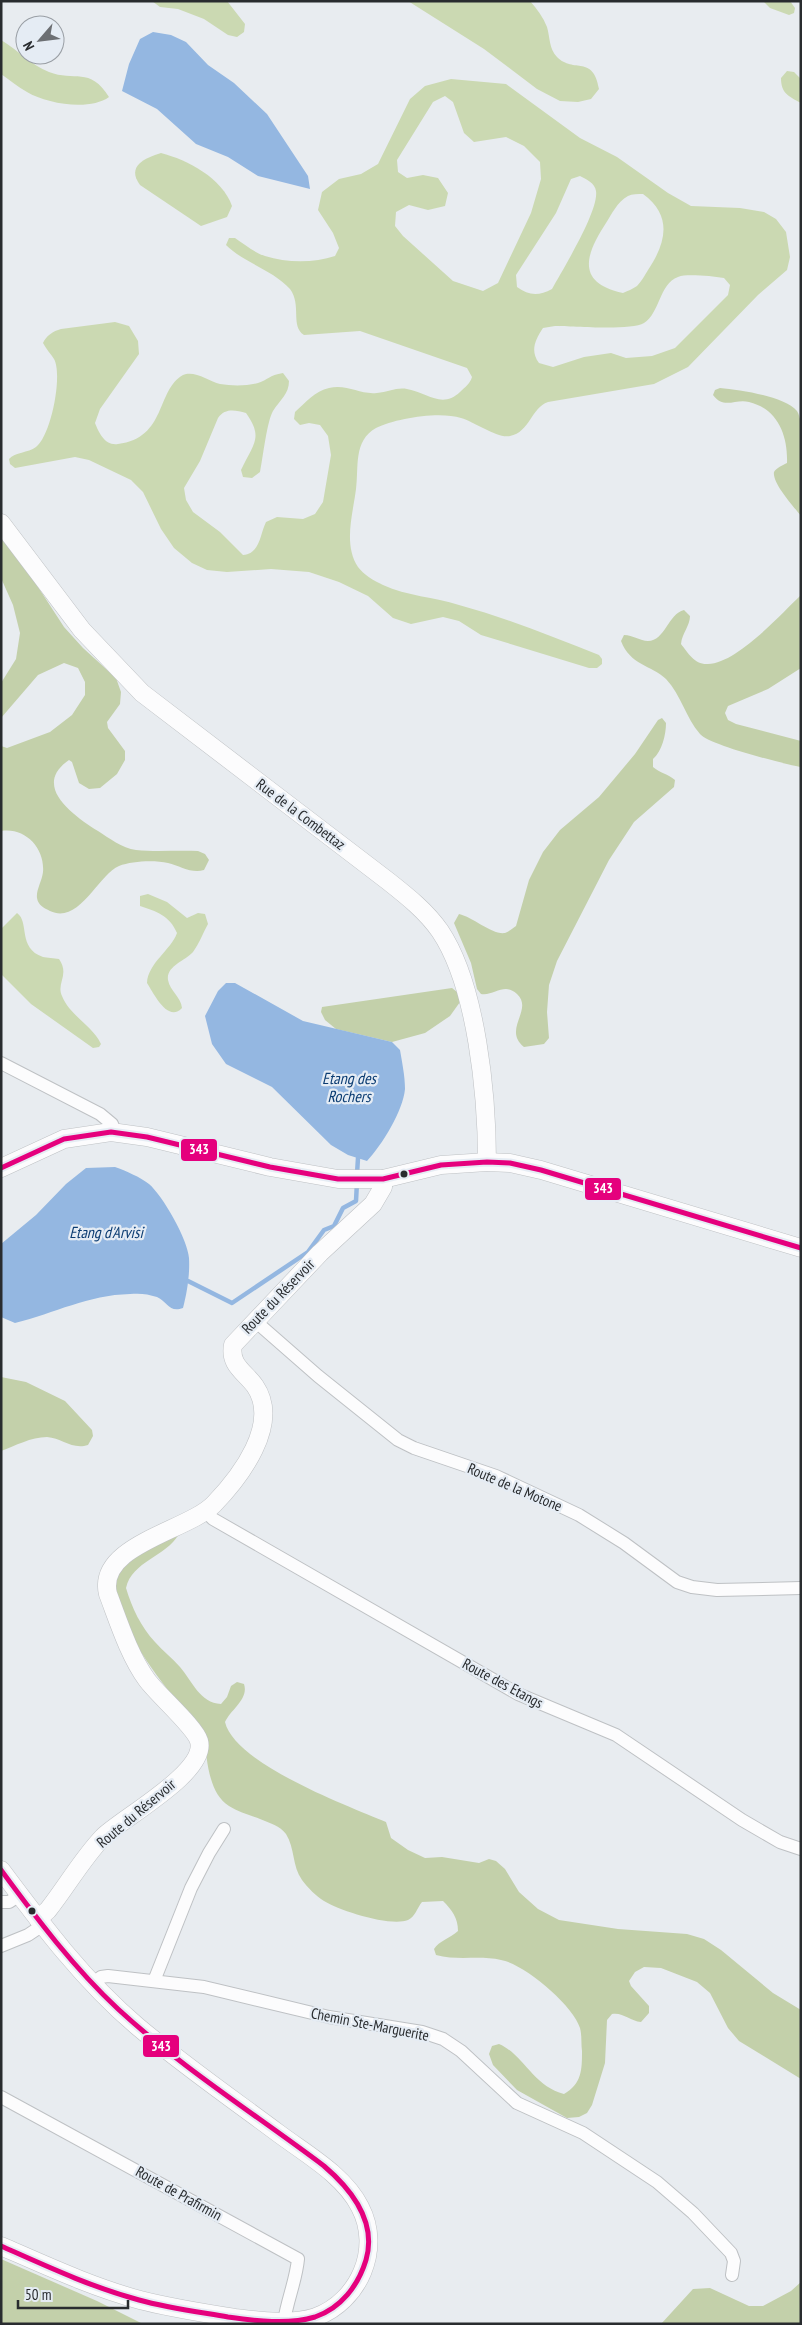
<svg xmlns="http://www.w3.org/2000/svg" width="802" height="2325" font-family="'PT Sans Narrow',sans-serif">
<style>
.green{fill:#cbd9b2;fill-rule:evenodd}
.forest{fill:#c3d0aa}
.water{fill:#94b7e1}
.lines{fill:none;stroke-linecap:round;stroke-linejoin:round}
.stream{stroke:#94b7e1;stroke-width:4.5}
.street-casing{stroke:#bec1c4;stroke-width:14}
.secondary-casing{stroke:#bec1c4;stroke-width:19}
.street{stroke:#fcfcfd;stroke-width:12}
.secondary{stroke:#fcfcfd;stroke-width:18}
.bus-1-casing{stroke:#e5ecf4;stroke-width:9}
.bus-1{stroke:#e5007d;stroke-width:5}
.bus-dot{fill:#292c2f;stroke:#e5ecf4;stroke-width:2}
.labels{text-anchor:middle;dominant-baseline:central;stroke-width:4.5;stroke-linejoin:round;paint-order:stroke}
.street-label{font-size:15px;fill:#292c2f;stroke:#e5ecf4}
.water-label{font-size:16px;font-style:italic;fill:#0b3c72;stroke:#e5ecf4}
.line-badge{stroke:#e5ecf4;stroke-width:2}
.badge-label{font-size:14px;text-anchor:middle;font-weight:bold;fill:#fff}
</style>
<rect width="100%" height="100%" fill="#e8ecf0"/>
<g class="green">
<path d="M152,1H227L245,24L244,32L237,37L228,35L204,19L178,9L160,7Z"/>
<path d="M408,1H530C537,9 543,17 547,27C550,37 549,49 557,57C574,74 593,54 599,89L591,99L578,102L560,101L537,89L484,49Z"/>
<path d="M763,1H790L795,8L794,13L789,15L770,8Z"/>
<path d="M1,40C18,50 31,65 49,72C74,82 90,66 109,97C90,111 47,104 27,92C18,87 10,80 1,74Z"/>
<path d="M787,71L794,72L801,79V103C788,96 781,93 781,78Z"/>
<path d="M451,79L506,84L580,138L617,157L668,193L691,206L740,208L764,212L776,219L786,232L790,257L787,270L758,295L688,367L654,384L548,402C531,408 530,432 510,436C498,439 475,422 461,418C440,411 396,418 376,428C353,441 359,467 356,489C353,514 343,544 358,567C363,574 374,581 383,585C407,596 434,597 459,605C507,618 553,637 599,655L602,659V664L597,668H589L481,635L459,621L443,617L411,624L393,618L368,596L339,582L309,572L271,569L227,572L207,570L192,563L174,548L161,529L143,492L131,480L89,460L75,457L15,468L10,464L9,459C15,452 28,453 36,447C51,436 63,375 54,359C51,354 46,349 43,343C46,336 53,331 61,329L115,322L129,326L138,341L139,354L100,409L95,423C99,433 105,446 118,444C167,438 156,390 183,375C194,370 209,381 220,384C232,386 247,386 258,383C268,380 269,375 283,373L289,381C289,394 280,400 273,411C267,421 263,457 260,472L252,478L243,477L241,470C253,444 264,438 246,413C235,410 225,408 218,418L200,461L184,488L186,500L193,512L220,532L243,555C260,554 260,534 266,522L277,517L303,519L315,514L323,502L331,455L328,436L320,425L309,423L300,425L294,419L295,412C305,403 315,391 329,388C348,384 360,395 377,393C388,392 397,387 407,389C428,393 442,409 460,392C465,387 470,384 472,377L467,368L360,331L304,335C290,326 302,305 290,289C273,270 244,263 226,245L229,238H235C244,244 255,253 265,256C287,263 314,263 335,256L339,248L333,233L318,210L322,192L339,179L361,174L378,164L410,99L425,86ZM445,96L453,102L464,133L474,142L506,137L524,146L540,162L541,179L531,213L498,283L483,291L453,281L403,236L395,226L396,212L409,205L428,210L445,206L448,193L438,178L423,175L407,178L398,172L397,160L433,102ZM580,176C586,179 595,183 596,191C599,211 563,269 552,289C539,296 529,296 517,287L516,275L556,213L571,179ZM643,194C673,216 666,243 648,270C645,275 641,282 637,286C633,289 627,291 623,293C576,283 585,255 606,223C612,214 617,202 628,196C632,194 638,194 643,194ZM709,276L724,278L730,285L728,295L675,348L652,356L626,358L611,353L584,357L553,367L539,363C530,351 535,340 543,328L555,326C572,326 631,331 644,323C660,313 659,284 678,277C686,274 700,276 709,276Z"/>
<path d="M161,153C188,160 222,178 232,206L227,217L201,226L140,185C126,166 145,158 161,153Z"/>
<path d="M148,894L167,902L187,918L198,913L205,914L208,924C203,933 199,944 193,952C185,961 166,966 168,980C170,991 181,997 182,1008C168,1023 154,994 147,983C148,963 171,950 177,933C170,916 156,911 140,906V896Z"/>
<path d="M17,913C30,922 17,948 43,957C47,958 54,958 59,959C70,975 56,983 62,996C70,1016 92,1025 101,1044L99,1047L93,1048L31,1004L1,974V929Z"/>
</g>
<g class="forest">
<path d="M720,388C740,390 784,396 797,411C799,414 800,419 801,423V516C794,507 772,483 774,472C776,468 783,465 787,463C788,436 778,409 749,402C736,398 724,410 713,395L715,390Z"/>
<path d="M1,530L64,627L83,648L116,678L121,692L120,704L107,722L108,728L125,751V760L117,774L100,788L89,789L79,783L72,762L69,760C31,786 74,816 98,831C109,838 122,848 136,850C156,852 178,850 198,851L205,854L209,860L204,870C192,874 180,866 168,863C154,860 132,861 119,866C98,875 79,925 50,911C44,908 38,905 37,898C36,890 42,881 43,872C45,848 25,827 1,831V746L7,748L50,732L72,715L85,695V682L78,668L64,663L38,675L1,718V683L16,659L20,633L13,605L1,578Z"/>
<path d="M801,595V668L768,689L728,706L725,713L728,720L736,724L801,741V767C784,764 709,745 700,734C686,718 681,695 666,679C651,665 630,665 621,641L624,635C633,635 640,641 648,641C665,641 668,614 684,610L690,616C690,626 682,633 681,644C688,653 695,665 708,664C737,663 780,615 801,595Z"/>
<path d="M662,718L666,723C666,735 662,751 653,759V767C660,773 668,774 675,780L674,787L634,822L609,860L557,961L549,985L547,1012L549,1038L544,1044L524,1047C502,1029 534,1010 517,994C504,982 495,996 481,994L477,989L471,963L454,923L459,914C473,917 492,935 505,933C508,932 513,928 516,926L529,880L543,852L560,830L599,797L635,754L658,720Z"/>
<path d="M452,988L457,992L460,1002L450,1016L425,1033L392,1042L336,1029L325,1020L321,1012L322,1007Z"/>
<path d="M1,1377L26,1382L65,1401L92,1430L93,1436L88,1445C72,1450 62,1438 47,1437C31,1437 15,1446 1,1451Z"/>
<path d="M179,1534C166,1557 132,1561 126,1588C132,1608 141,1627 155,1642C163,1651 172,1658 180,1667C192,1681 200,1703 221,1704L227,1697L231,1686L237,1682L244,1684C249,1699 231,1709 225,1722C235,1764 348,1806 386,1822L391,1838L408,1850L425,1858L442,1857L479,1863L489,1859L496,1861L505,1869L519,1892L538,1909L559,1920L618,1929L687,1934L704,1939L721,1950L773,1993L801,2010V2079L739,2041L728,2028L710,1993L697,1982L661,1968L644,1967L635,1972L629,1981L631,1986L649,2006V2013L641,2022C630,2021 623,2012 612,2014L607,2020L605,2063L592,2105L587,2113L579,2117L567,2118L517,2090L493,2065L489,2054L492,2046L499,2044C523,2054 534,2087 564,2094C582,2084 582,2069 582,2051C581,2044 582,2035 580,2028C573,2005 524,1964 501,1960C480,1955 458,1961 436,1955L434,1949C439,1941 450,1938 458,1931C458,1918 452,1910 443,1901L422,1902C417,1908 415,1917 408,1920C391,1927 340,1911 324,1901C316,1896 308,1888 302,1880C292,1866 295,1848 286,1834C280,1826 270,1823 260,1819C250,1815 238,1812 229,1806C208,1793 207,1758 204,1737L200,1730C176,1698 83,1598 127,1559C136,1551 166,1540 179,1534Z"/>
<path d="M1,2259L97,2301L143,2324H1Z"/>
<path d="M801,2282V2324H661L693,2289L710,2288L749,2306H763L791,2291Z"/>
</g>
<g class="water">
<path d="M153,32L171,35L186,42L208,65L234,83L267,114L308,176L310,189L258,176L228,157L196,144L157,109L122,91L129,64L140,39Z"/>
<path d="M226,983H235L303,1021L392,1042L400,1050C402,1062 405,1076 405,1089C403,1111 382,1145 367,1161L348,1155L331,1145L272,1087L226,1064L212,1044L205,1016L218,991Z"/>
<path d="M115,1167C126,1171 140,1177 149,1184C163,1196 188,1240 189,1258C190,1274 187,1293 183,1308C169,1313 168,1302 157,1297C148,1294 140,1293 130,1294C88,1295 55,1313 15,1323L1,1317V1244L36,1215L66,1184L86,1168Z"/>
</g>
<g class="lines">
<g class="stream">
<path d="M357,1174L358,1158"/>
<path d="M188,1281L232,1303L308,1252L324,1230L334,1226L343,1208L356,1201L357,1182"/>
</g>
<defs>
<g id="street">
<path d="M1,1063L100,1114L112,1124L115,1132"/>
<path d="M254,1320L318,1376L398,1440L414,1448L496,1476L579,1515L624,1543L677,1582L692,1587L717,1590L801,1588"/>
<path d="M206,1512L213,1519L518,1694L616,1735L742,1820L780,1842L801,1849"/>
<path d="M1,1902H9L20,1895"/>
<path d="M1,1946L28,1935L43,1925"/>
<path d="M154,1981L191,1888L209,1853L224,1829"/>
<path d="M92,1984L101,1977L108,1976L204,1987L329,2017L422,2032L443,2039L461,2051L517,2103L583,2133L657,2182L693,2213L731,2253L734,2261L732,2275"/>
<path d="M1,2097L298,2259C296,2281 287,2300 284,2322"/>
</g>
<g id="secondary">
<path d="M1,523L82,630L142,693L388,881C407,896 426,911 440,931C477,986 487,1096 487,1162"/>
<path d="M1,1168L64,1139L111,1132L147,1137L270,1167L338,1179H383L441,1165L487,1162L510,1163L541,1170L801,1248"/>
<path d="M1,1870C42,1925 84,1981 137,2026C182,2064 231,2098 278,2133C306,2154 344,2175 360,2207C382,2249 359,2301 316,2317C290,2325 261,2321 235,2318C203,2313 171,2308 140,2300C92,2287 47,2266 1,2246"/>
<path d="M38,1919L48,1910C67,1886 82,1859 103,1837C122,1818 208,1772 199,1741C195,1727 158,1695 147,1680C129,1655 119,1623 108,1594C96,1545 188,1531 214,1504C240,1477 281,1424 255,1386C245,1372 229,1365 233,1345L320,1253L373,1204L383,1187V1179"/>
</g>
</defs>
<use href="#street" class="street-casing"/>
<use href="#secondary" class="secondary-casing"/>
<use href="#street" class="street"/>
<use href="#secondary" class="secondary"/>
<defs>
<g id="bus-1">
<path d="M1,1168L64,1139L111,1132L147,1137L270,1167L338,1179H383L441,1165L487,1162L510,1163L541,1170L801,1248"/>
<path d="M1,1870C37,1919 74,1968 118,2009C182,2068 255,2114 324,2166C351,2189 377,2222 366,2260C358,2286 341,2308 315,2317C288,2325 256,2321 228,2317C199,2312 168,2308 139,2300C91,2287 46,2266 1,2246"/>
</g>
</defs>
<use href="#bus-1" class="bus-1-casing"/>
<use href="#bus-1" class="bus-1"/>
</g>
<g class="bus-dot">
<circle cx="404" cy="1174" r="4.5"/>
<circle cx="32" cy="1911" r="4.5"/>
</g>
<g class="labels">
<g class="street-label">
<text transform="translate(301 814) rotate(37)">Rue de la Combettaz</text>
<text transform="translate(278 1296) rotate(-46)">Route du Réservoir</text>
<text transform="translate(515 1487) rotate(23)">Route de la Motone</text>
<text transform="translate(503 1683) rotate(28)">Route des Etangs</text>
<text transform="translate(136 1813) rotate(-40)">Route du Réservoir</text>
<text transform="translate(370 2024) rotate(11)">Chemin Ste-Marguerite</text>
<text transform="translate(179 2193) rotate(29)">Route de Prafirmin</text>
</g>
<g class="water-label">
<text x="349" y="1078">Etang des<tspan x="349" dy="18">Rochers</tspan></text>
<text x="106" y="1232">Etang d'Arvisi</text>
</g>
</g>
<g class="line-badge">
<rect x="180" y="1138" width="38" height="24" rx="5" fill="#e5007d"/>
<rect x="584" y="1177" width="38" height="24" rx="5" fill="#e5007d"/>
<rect x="142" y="2034" width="38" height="24" rx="5" fill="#e5007d"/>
</g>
<g class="badge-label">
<text x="199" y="1154">343</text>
<text x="603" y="1193">343</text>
<text x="161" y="2051">343</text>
</g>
<rect width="802" height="2325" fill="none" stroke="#292c2f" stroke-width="5"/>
<g transform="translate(40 40) rotate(242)"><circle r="24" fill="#e5ecf4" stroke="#9a9fa5"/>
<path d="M0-4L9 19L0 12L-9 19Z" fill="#6c6f73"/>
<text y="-8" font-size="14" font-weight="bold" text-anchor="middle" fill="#292c2f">N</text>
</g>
<path d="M18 2300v8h110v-8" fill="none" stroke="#292c2f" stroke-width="2.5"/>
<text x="25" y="2300" font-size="15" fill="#292c2f" stroke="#e5ecf4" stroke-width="4" paint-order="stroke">50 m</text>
</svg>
